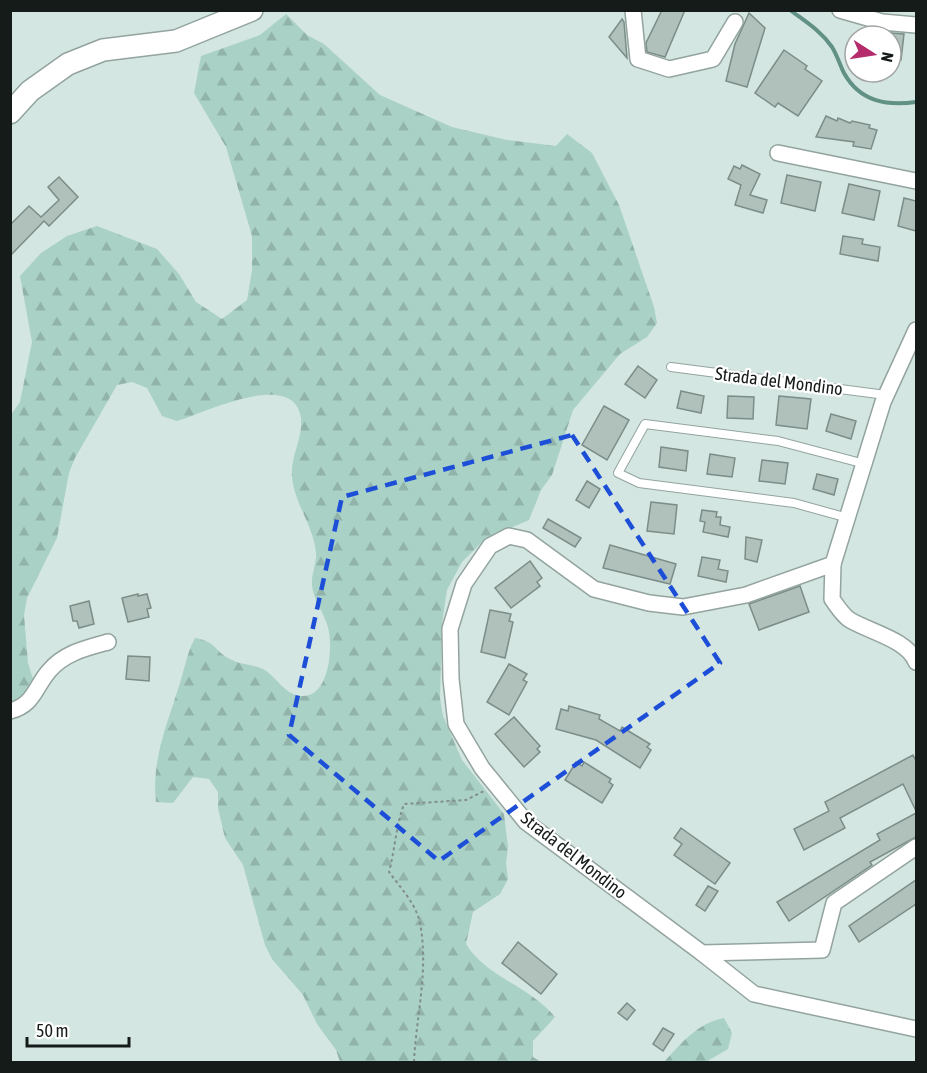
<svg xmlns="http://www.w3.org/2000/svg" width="927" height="1073" font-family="'Asap Condensed',sans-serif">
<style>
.forest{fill:url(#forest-firs)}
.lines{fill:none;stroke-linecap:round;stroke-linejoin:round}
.stream{stroke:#619185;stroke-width:4}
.building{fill:#b0c1bc;stroke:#7c8d88;stroke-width:1.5}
.service-casing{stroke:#93a49f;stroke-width:10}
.minor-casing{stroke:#93a49f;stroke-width:18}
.secondary-casing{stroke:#93a49f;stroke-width:24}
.path{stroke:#818e8a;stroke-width:2;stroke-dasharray:3 3;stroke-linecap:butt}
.service{stroke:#fff;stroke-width:8}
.minor{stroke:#fff;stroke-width:15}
.secondary{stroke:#fff;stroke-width:21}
.marked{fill:none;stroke:#1d4ed8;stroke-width:4.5;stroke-dasharray:12 8;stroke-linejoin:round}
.labels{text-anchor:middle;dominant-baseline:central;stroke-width:4.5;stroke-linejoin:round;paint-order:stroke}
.street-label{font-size:18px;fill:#151b19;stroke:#fff}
</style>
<defs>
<pattern id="forest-firs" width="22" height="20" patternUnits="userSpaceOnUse" patternTransform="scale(1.5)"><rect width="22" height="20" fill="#a9d1c6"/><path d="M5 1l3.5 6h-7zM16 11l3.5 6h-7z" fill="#91b3aa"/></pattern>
</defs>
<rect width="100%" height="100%" fill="#d4e6e1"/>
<g class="forest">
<path d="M286,14L307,35L324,44L380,95L452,127L507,140L556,146L567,134L592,153L619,205L654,307L657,323L647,337L620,354L573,410L552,475L541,490L529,520L485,539L462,562L447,590L442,623L440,698L443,716L462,760L504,814L508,847L506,863L508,879L500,894L473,912L466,944C487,978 530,986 555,1017L533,1041V1057L541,1062H340L336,1050L317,1024L303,995L272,959L265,945L243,865L225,838L218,808V792L209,779L193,777L173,803L156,802C151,760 168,722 180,683C185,667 187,653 195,638C218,642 214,652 232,660C241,665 253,664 263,669C276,676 286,697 303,696C330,696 333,646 328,627C324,613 313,599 312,585C311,574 317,563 316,553C314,526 293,502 292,475C291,455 303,438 301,418C294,368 204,413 177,421L162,416L147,388L132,382L117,385L75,458L69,473L57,538L27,598L24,615L28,663L33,679L27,695L11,704L10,416L20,402L32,342L20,276L41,253L67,236L97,226L157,249L179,274L196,302L222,319L247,300L252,270V236L226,147L194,93L201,56L260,35Z"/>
<path d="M724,1018L732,1033L728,1049L706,1062H664C683,1042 696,1024 724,1018Z"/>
</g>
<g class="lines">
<path class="stream" d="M790,10C806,22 821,31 832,47C837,55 840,65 844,73C860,102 887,106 916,102"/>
</g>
<g class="building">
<path d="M662,10H685L665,57L647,52L646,43Z"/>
<path d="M749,13L765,28L747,87L726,81L735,44Z"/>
<path d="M622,19L624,22L627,58L609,37Z"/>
<path d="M891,33L904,34L901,60L891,59Z"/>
<path d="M784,50L807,66L805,69L822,81L798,116L778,103L775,107L755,93Z"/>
<path d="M826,116L837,121L838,118L850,123L852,121L870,125L869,128L877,130L871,149L853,146L854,142L816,137Z"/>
<path d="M742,165L760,174L750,195L767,200L763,213L735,205L741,185L728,179L734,166L740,169Z"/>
<path d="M787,175L821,182L815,211L781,203Z"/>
<path d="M59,177L78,197L49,226L44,221L10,256V225L29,206L41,217L59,200L48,187Z"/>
<path d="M849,184L880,191L874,220L842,213Z"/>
<path d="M904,198L916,201V231L898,226Z"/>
<path d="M843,236L863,239L862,244L880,247L878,261L840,254Z"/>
<path d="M638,366L657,380L645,398L625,384Z"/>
<path d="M681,391L704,396L701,413L677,408Z"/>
<path d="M728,396L754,397L753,419L727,418Z"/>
<path d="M779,396L811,399L807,429L776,425Z"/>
<path d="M604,406L629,420L607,460L582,445Z"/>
<path d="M831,414L856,421L851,439L826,431Z"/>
<path d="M661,447L688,451L686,471L659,467Z"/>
<path d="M710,454L735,458L732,477L707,474Z"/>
<path d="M762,460L788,463L785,484L759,481Z"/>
<path d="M817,474L838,479L834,495L813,489Z"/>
<path d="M587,481L600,489L589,508L576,500Z"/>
<path d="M651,502L677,505L674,534L647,531Z"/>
<path d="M702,510L717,512L716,517H721L720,525L730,527L728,537L703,532L705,522L700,521Z"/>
<path d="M548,519L581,538L575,547L543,528Z"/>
<path d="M746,537L762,540L757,562L745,559Z"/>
<path d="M610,545L676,564L670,584L603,568Z"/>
<path d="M702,557L720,560L718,569L728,571L726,582L698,576Z"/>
<path d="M530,561L542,578L537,582L540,586L511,608L495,588Z"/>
<path d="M800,586L809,612L759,630L749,604Z"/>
<path d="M138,594V596L147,594L151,608L147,609L149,617L128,622L122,598Z"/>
<path d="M89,601L94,624L79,628L77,621H73L70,606Z"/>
<path d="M490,610L511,614L509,621L513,622L505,658L481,652Z"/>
<path d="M128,656L150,657L149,681L126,679Z"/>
<path d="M509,664L527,674L523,680L527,682L509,715L487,702Z"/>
<path d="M569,706L600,715L599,719L620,731L622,727L650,744L647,747L651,750L640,768L596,740L556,729L561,709L568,711Z"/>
<path d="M514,717L540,746L537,749L540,752L524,767L495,734Z"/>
<path d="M913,755L916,761V811L903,784L840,818L845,828L804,850L794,829L829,811L825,802Z"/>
<path d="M576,762L582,766L584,762L611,779L609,782L613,785L602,803L565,780Z"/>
<path d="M916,813V837L870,862L872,865L789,921L777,902L880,840L877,834Z"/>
<path d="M681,828L730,863L715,884L674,855L682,844L674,838Z"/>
<path d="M916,880V904L859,942L849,926Z"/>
<path d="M708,886L718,891L705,911L696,905Z"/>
<path d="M518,942L557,974L541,994L502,963Z"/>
<path d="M627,1003L635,1010L627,1020L618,1013Z"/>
<path d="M663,1028L674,1034L663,1051L653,1044Z"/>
</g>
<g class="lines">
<defs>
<g id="service">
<path d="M671,367L886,395"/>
<path d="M848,518L794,503L639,483L618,473L645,424L778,441L865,464"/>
</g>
<g id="minor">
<path d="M633,10L638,59L669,69L713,59L735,22"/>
<path d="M840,10L882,22L916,25"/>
<path d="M778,153L916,181"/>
<path d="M916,330L883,402L833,564L746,595L683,607L649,603L594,589L527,540L509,536L490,546L464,584L450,629L451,679L456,724L482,768L526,822L702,953L822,950L834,903L916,847"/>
<path d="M833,564L832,599C837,606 843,616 850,620C870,632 908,640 916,662"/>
<path d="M10,711C34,705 35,687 49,671C64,653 86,648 108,642"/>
<path d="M702,953L754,994L916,1029"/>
</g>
<path id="secondary" d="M10,113L30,91L68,64L103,50L176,41L252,10"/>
</defs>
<use href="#service" class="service-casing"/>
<use href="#minor" class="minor-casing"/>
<use href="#secondary" class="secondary-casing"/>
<path class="path" d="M414,1062C416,1017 429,970 420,923C416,904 400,887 389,872C395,849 396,826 404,804L466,800L484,791"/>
<use href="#service" class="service"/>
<use href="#minor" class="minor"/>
<use href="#secondary" class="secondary"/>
</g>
<path class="marked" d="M572,435L720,663L439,861L289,735L342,497Z"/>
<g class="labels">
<g class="street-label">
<text transform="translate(779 381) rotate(7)">Strada del Mondino</text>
<text transform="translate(574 855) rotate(38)">Strada del Mondino</text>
</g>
</g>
<rect width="927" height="1073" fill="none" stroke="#151b19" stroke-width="24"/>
<g transform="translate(873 54) rotate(102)"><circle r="28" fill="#ffffff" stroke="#a1a4a3" stroke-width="1.5"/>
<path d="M0-4.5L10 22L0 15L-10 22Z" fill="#b42c6c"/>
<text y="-9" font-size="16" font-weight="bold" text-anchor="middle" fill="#151b19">N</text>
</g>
<path d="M27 1037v9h102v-9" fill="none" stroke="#151b19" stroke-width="3"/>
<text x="36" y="1037" font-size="18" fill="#151b19" stroke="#ffffff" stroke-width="4.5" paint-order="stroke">50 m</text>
</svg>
